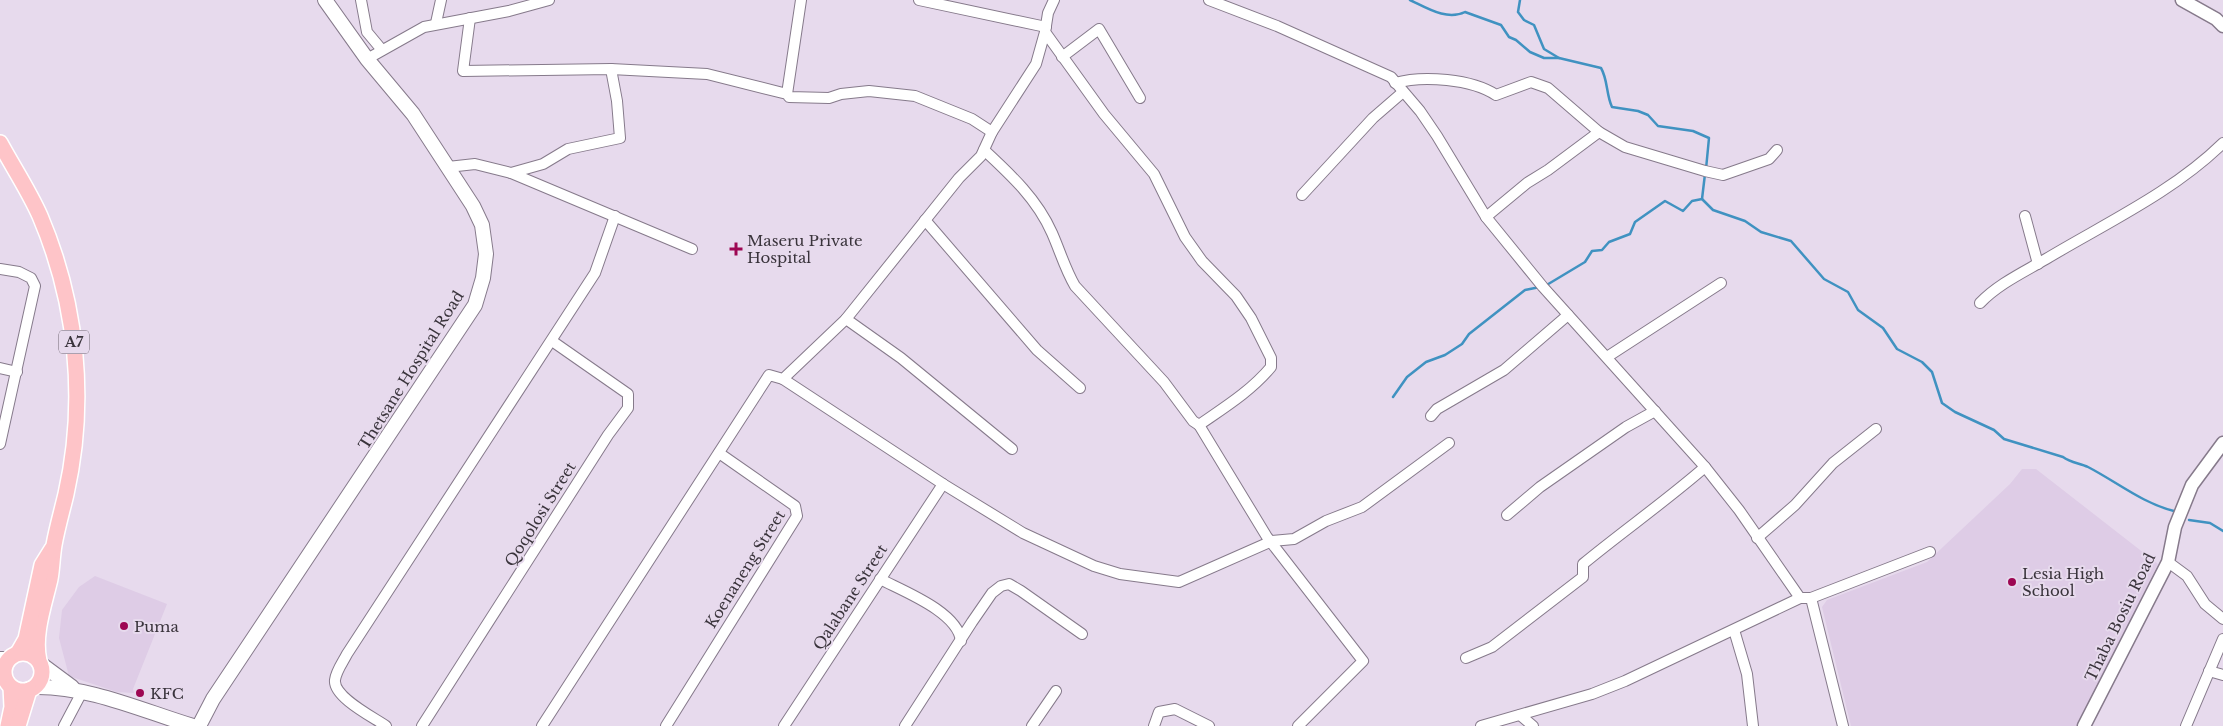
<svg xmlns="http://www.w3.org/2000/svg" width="2223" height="726" font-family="'Libre Baskerville',serif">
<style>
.built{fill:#decce6}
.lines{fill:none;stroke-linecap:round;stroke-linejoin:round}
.stream{stroke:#4092c1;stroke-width:2.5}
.minor-casing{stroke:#867a8b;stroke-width:12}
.tertiary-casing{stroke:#867a8b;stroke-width:15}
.secondary-casing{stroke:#867a8b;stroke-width:16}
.primary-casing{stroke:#fff;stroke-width:18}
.minor{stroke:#fff;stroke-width:10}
.tertiary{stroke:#fff;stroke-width:12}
.secondary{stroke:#fff;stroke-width:14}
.primary{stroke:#fec4c8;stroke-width:15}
.poi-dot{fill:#9d0753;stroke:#e7daed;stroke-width:2}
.labels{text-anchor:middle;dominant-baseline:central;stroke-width:4;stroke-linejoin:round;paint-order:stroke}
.shield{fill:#e7daed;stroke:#6e6671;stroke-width:1}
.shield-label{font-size:14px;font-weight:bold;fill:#3a343c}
.poi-label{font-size:15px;fill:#3a343c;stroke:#e7daed;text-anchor:start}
.street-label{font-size:15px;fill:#3a343c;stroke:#e7daed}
</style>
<rect width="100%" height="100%" fill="#e7daed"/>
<g class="built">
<path d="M2022,469H2036L2158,564L2078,726H1851L1822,607L1827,600L1927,562L2010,484Z"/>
<path d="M95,576L167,604L133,689L134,693L117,692L69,676L59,638L62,610L79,587Z"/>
</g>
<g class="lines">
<g class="stream">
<path d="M1410,0C1427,8 1447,21 1465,12L1501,25L1509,37L1516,40L1530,52L1544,58H1559L1601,68C1608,80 1606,94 1612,107L1638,111L1648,115L1658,126L1693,131L1709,138L1706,169"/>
<path d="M1520,0L1518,12L1524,20L1534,25L1544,49L1559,58"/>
<path d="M1702,199L1705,174"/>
<path d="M1545,286L1585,262L1592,251L1602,250L1609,242L1630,234L1635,222L1665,201L1683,211L1692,201L1702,199L1713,210L1745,221L1761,232L1791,241L1824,279L1848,292L1858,310L1883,328L1897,349L1922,362L1932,372L1942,403L1955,412L1994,430L2004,439L2063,457C2071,463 2080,463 2088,467C2117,482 2142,503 2174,511"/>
<path d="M1393,397L1407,377L1426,362L1445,355L1462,344L1469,334L1525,290L1540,287"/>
<path d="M2189,520L2210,523L2223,531"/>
</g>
<defs>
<g id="minor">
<path d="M361,0L367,32L382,50"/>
<path d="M919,0L1046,27"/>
<path d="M1209,0L1277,26L1391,77L1420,111L1437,136L1486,217L1543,287L1705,467L1739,510L1800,598"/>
<path d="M470,18L463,71L611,69L707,74L787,94L789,97L829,98L841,94L869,91L915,96L972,119L992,132"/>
<path d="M436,23L441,0"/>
<path d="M1045,32L1104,114L1154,174L1185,237L1202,261L1236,296L1251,318L1271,358V367C1251,391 1225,407 1199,425L1267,537L1363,661L1298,726"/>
<path d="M1062,57L1099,29L1140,98"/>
<path d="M367,59L424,27L509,11L549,0"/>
<path d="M1395,83C1423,75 1472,79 1496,95L1531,82L1548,88L1599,132L1625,147L1705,171L1723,175L1769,159L1777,150"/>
<path d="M787,94L801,0"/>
<path d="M984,150C1011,175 1037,199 1052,233C1060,251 1065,269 1075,286L1164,382L1193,421L1199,425"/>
<path d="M448,167L475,164L511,173L692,249"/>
<path d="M511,173L543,164L568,149L620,138L617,101L611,69"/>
<path d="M1302,195L1373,118L1403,92"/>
<path d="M2025,216L2038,264"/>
<path d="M1486,217L1527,183L1548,170L1599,132"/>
<path d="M925,220L1037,350L1080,388"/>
<path d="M0,269L19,272L31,278L35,286L0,444"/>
<path d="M1980,303C1998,284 2024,272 2046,259C2106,223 2173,192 2223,143"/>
<path d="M1607,357L1721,283"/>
<path d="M0,368L17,372"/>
<path d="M783,379L943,484L1023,533L1094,566L1120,574L1179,582L1272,541L1294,539L1326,521L1362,507L1449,443"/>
<path d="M1431,416L1437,409L1504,370L1568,315"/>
<path d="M1012,449L901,358L846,319L959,178L981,156L992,132L1036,64L1045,32L1048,13L1054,0"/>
<path d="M1507,515L1540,487L1626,427L1655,411"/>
<path d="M1757,538L1795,505L1833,463L1876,429"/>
<path d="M2168,562L2187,576L2205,604L2223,619"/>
<path d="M880,579C903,591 958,612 961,641"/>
<path d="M1811,598L1843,726"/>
<path d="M1734,630L1747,674L1753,726"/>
<path d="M0,657H11"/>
<path d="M1466,658L1492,647L1583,577V564C1623,531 1666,501 1705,467"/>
<path d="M0,671L4,674"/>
<path d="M2209,671L2223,675"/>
<path d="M1520,715L1533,726"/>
<path d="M64,726L82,692"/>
<path d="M386,726C373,717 333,697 335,680C336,671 343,662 347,654L595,273L615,216"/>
<path d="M422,726L608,435L628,408V394L552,341"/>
<path d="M542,726L769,375L783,379L846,319"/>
<path d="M666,726L797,516L795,506L719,453"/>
<path d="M784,726L943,484"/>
<path d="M905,726L972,622L992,593L1001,586L1009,584L1021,591L1082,634"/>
<path d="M1032,726L1056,691"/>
<path d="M1154,726L1159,712L1175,709L1209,726"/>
<path d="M1481,726L1592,694L1625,681L1800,598H1811L1930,552"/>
<path d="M2186,726L2223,639"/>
</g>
<g id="tertiary">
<path d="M2182,0L2216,19L2223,26"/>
<path d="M2084,726L2168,562L2175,527L2192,485L2223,443"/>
</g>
<g id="secondary">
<path d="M41,664L72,687"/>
<path d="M35,687C89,686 143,711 193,726"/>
<path d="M199,726L213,699L475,305L483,278L486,254L482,225L473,206L413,114L367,59L325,0"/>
</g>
<g id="primary">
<path d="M0,143C13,167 29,191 40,216C77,303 87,401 66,494C62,511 57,528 54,545C52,557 52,568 50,579C44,605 33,635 39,661"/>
<circle cx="23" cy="672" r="19"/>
<path d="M18,653L26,639L42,565L52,549"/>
<path d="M8,726L12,707L11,687"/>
<path d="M18,726L29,690"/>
</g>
</defs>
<use href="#minor" class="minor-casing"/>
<use href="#tertiary" class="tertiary-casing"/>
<use href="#secondary" class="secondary-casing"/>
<use href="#primary" class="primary-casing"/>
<use href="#minor" class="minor"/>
<use href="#tertiary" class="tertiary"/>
<use href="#secondary" class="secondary"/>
<use href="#primary" class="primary"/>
</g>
<g class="poi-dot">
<path d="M733.5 241.5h5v5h5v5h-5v5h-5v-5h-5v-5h5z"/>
<circle cx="2012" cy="582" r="5"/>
<circle cx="124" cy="626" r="5"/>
<circle cx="140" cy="693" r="5"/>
</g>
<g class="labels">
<rect class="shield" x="59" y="330.5" width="30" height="23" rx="4"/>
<g class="shield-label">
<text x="74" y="342">A7</text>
</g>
<g class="poi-label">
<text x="747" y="240">Maseru Private<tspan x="747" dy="17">Hospital</tspan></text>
<text x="2022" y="573">Lesia High<tspan x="2022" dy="17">School</tspan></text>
<text x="134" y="626">Puma</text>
<text x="150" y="693">KFC</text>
</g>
<g class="street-label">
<text transform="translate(411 370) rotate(-58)">Thetsane Hospital Road</text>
<text transform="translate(540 514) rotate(-58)">Qoqolosi Street</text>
<text transform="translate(745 569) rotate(-58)">Koenaneng Street</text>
<text transform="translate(850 597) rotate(-57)">Qalabane Street</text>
<text transform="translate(2120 617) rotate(-64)">Thaba Bosiu Road</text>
</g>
</g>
</svg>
